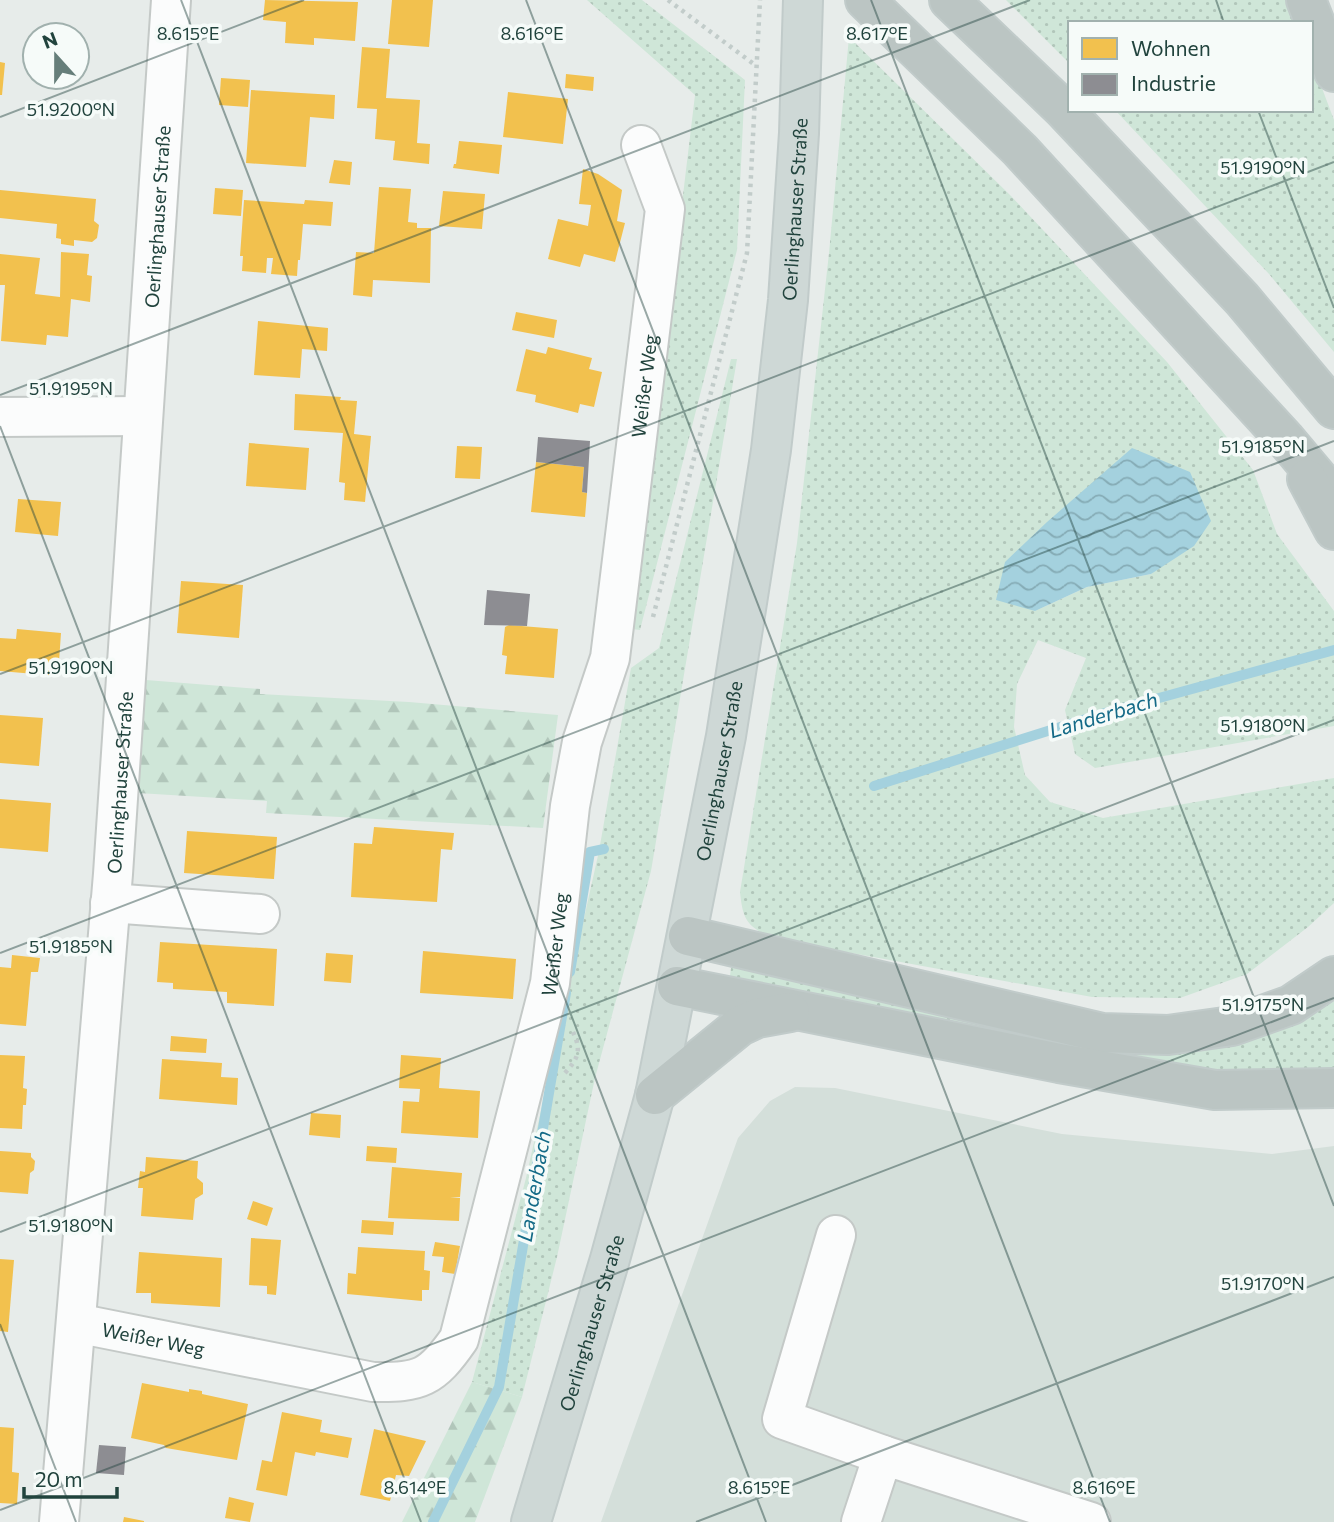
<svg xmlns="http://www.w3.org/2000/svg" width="1334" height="1522" font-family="Commissioner,sans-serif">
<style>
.built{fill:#d4dfda}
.grass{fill:url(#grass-dots);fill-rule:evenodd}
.forest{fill:url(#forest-firs)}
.water{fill:url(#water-waves)}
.homes{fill:#f2c14e}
.industry{fill:#8d8d92}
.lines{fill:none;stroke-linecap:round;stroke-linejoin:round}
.stream{stroke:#a4d1de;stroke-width:10}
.minor-casing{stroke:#c4c9c7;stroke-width:42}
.major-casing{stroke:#c1cbca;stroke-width:42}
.highway-casing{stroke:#c1cbca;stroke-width:42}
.path{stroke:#c2ccca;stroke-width:4.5;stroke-dasharray:3.5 5;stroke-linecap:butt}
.minor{stroke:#fbfcfc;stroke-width:38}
.major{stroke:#ced8d6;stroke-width:38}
.highway{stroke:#bbc5c3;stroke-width:38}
.ticks{fill:none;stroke:#21433d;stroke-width:2;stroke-opacity:0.45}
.labels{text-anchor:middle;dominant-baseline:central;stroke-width:7;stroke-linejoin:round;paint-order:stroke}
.street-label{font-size:19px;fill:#21433d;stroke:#f6fbf9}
.water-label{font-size:21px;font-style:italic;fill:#146a87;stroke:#f6fbf9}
.ticks-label{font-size:18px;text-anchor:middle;fill:#21433d;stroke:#f6fbf9;stroke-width:7;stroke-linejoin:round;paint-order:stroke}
</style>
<defs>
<pattern id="grass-dots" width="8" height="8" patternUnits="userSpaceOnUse" patternTransform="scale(1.75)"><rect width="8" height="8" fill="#cfe6d8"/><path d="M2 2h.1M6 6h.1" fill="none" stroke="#b1c6ba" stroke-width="1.8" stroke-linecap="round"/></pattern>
<pattern id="forest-firs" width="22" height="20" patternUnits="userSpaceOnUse" patternTransform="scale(1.75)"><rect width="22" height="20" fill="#cfe6d8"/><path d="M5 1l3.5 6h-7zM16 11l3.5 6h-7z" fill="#b1c6ba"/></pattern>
<pattern id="water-waves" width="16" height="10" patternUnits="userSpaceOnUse" patternTransform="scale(1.75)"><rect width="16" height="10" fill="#a4d1de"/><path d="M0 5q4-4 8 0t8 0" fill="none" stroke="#85abb5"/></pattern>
</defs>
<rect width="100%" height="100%" fill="#e7ecea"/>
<path class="built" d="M795,1087L835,1088L1062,1134L1272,1154L1334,1146V1522H601L738,1138L770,1101Z"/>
<g class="grass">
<path d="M587,0H642L745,80L737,250L640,630L631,629L695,95Z"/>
<path d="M1006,0H1289L1298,23H1070V64Z"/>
<path d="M849,37L1011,196L1167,362L1253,470L1277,534L1334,611V726L1095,768L1075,754L1065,710L1086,658L1038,640L1017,684L1014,727L1025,775L1050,802L1103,818L1334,778V903L1308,927L1247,974L1180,998L1092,997L775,939C748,927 743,922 740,892L797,543L829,253ZM1211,521L1151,574L1087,587L1035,611Z"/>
<path d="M1311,59L1334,120V352L1269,274L1115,110H1311Z"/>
<path d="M731,359H737L651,871L595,1078L557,1257L522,1397L472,1382L526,1178L599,851L631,668L659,648Z"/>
<path d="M742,965L1054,1038L1334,993V1073L1219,1074L1043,1045L867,1004L734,981L730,976L731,968Z"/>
</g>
<g class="forest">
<path d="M146,680L260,689V694L409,702L558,715L543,828L266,813L267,801L138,793Z"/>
<path d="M472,1382L522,1397L475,1522H402Z"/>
</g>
<path class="water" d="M1132,448L1190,472L1211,521L1194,546L1151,574L1087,587L1035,611L996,600L1005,562L1047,522Z"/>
<g class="homes">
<path d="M265,0L358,2L355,41L314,38V45L285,43L286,22L263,20Z"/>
<path d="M392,0H433L429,47L388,44Z"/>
<path d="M362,47L390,49L386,98L420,100L417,143L430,144L429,164L393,160L395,141L375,139L377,109L357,108Z"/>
<path d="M0,62L5,63L2,95H0Z"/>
<path d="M566,74L594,77L593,91L565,88Z"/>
<path d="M221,78L250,80L248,107L219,105Z"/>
<path d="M251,90L335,95L334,119L310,117L306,167L246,163Z"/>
<path d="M508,92L568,99L563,144L503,137Z"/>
<path d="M459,141L502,145L499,174L453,168L454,164H456Z"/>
<path d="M334,160L352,162L350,185L329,183Z"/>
<path d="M583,169L598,174L622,190L617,221L625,223L615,262L584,254L580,267L548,259L558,219L588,226L591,205L579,204Z"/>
<path d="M379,187L411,189L408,222L417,223V228H431L430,283L373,280L372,297L353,295L356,252L374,253Z"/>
<path d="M215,188L243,190L241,216L213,214Z"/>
<path d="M0,190L96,199L94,221L99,225L97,238L92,242L74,240V246L61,244V239L56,238L57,224L0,218Z"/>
<path d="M443,191L485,194L482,229L439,226Z"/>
<path d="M244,200L304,204L305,200L333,202L331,226L303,224L300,260H298L297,276L271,274L273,258H267L266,273L242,271L243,256H240Z"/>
<path d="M61,252L89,254L87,275L92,276L90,302L71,299L68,337L47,335L46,345L1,341L5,285H0V254L40,258L35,294L60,297Z"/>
<path d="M516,312L557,320L554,338L512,330Z"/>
<path d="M258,321L328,328L327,351L302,349L300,378L254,375Z"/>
<path d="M548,347L592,358L589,369L602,372L594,407L580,404L578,413L535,402L536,395L516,391L526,349L546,354Z"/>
<path d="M295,394L341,397L340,400L357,401L354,434L371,436L365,502L344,500L345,483L339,482L343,433L294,430Z"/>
<path d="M249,443L309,448L306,490L246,486Z"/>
<path d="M457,446L482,447L480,479L455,478Z"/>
<path d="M536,462L584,467L582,492L587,493L585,517L531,512Z"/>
<path d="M18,499L61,502L58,536L15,532Z"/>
<path d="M181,581L243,585L239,638L177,633Z"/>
<path d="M509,625L558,629L554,678L505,674L507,656L502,655L505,627Z"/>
<path d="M17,629L61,633L58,676L0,671V638L16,639Z"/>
<path d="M0,715L43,718L39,766L0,763Z"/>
<path d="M0,799L51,803L48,852L0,848Z"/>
<path d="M374,827L454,833L452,850L441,849L437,902L351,897L354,843L372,844Z"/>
<path d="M187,831L277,837L274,879L184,873Z"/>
<path d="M160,942L277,949L274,1006L227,1003V992L173,989V983L157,982Z"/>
<path d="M423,951L516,959L513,999L420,993Z"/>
<path d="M326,953L353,955L351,983L324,981Z"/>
<path d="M12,955L40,958L38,972H31L26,1026L0,1024V967L11,968Z"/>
<path d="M171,1036L207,1039L206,1053L170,1051Z"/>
<path d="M0,1055L25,1056L23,1088L27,1089L26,1105H23L22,1129L0,1128Z"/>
<path d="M401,1055L441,1058L439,1088L480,1091L478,1138L401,1133L403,1101L419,1102L420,1089L399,1088Z"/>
<path d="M162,1059L222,1063L221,1077L238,1078L237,1105L159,1099Z"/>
<path d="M311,1113L341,1115L340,1138L309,1135Z"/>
<path d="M367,1146L397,1148L396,1163L366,1161Z"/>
<path d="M0,1151L31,1153V1157L35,1161L34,1170L30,1173L28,1194L0,1192Z"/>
<path d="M146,1157L198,1161L197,1178L203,1183V1194L195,1199L193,1220L141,1216L143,1188H138L140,1171L145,1172Z"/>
<path d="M392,1167L462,1173L460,1197L450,1198H460L459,1221L388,1218Z"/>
<path d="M253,1201L273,1208L267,1226L247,1219Z"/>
<path d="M362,1220L394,1222L393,1235L361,1233Z"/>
<path d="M251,1238L281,1240L276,1295L267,1294V1286L249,1285Z"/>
<path d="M435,1242L460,1246L455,1274L442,1272L444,1257L432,1256Z"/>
<path d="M358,1247L425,1251L424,1270L430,1271L429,1290H422V1301L347,1294L348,1273L356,1274Z"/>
<path d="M139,1252L222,1258L220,1307L151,1303V1293H136Z"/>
<path d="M0,1259L14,1260L8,1332L0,1331Z"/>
<path d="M142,1383L189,1392V1389L202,1391V1394L248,1404L237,1460L166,1448L164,1445L131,1438Z"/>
<path d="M282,1412L322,1420L320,1432L352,1438L348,1458L316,1452L315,1456L295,1452L287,1496L256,1490L262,1460L272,1462Z"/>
<path d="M0,1427L14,1428L12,1472L19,1473L17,1504L0,1503Z"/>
<path d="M374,1429L426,1441L409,1476L396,1475L390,1501L360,1495Z"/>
<path d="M229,1497L254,1503L250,1522L225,1518Z"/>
<path d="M124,1517L144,1521V1522H123Z"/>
</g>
<g class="industry">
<path d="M538,437L590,441L587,493L582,492L584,467L536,462Z"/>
<path d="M487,590L530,594L527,626L484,625Z"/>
<path d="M99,1445L126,1447L124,1475L96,1473Z"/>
</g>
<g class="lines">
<g class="stream">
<path d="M874,786L1108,712L1334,650"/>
<path d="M570,972L590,852L604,849"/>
<path d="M433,1522L499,1387L566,993"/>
</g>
<defs>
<g id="minor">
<path d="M0,417L142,416"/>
<path d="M110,903L260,914"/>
<path d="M836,1235L782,1419L883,1455"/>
<path id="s1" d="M76,1323L373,1382C420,1383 432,1378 459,1339L550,983L570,806L582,742L610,658L665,209L641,145"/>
<path id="s2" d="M59,1522L113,874L171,0"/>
<path d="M861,1522L883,1455L1091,1522"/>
</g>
<g id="major">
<path id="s3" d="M531,1522L610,1259L655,1095L726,736L771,450L788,300L799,133L803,0"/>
</g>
<g id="highway">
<path d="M865,0L1020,150L1286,440L1334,497"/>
<path d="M949,0L1063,109L1242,299L1334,409"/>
<path d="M1306,0L1334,72"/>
<path d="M1307,479L1334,530"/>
<path d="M688,936L1102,1033L1168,1035L1232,1026L1291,1005L1334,976"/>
<path d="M677,986L1059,1063L1215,1090L1334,1088"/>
<path d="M655,1095L740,1026L757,1018L790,1012"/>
</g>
</defs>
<use href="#minor" class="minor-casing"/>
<use href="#major" class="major-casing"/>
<use href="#highway" class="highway-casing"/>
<g class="path">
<path d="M668,0L755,65"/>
<path d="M653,617L747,253L760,0"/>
<path d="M565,1073C578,1058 582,1051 573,1032"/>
</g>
<use href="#minor" class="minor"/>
<use href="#major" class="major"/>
<use href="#highway" class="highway"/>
</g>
<path class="ticks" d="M181,0L766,1522M526,0L1110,1522M871,0L1334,1206M1216,0L1224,23M1258,110L1334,308M0,117L304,0M0,395L1030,0M0,426L421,1522M0,674L1334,162M0,953L1334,441M0,1232L1334,720M0,1324L76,1522M0,1510L1334,998M696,1522L1334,1277"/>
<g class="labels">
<g class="street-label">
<text stroke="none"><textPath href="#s3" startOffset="1342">Oerlinghauser Straße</textPath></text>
<text stroke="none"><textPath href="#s2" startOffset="1309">Oerlinghauser Straße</textPath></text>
<text stroke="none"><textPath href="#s1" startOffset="1379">Weißer Weg</textPath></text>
<text stroke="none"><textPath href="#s3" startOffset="775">Oerlinghauser Straße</textPath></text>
<text stroke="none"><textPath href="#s2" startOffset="742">Oerlinghauser Straße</textPath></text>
<text stroke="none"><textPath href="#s1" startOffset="812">Weißer Weg</textPath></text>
<text stroke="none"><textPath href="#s3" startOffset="208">Oerlinghauser Straße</textPath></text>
<text stroke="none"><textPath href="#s1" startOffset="79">Weißer Weg</textPath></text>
</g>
<g class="water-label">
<text transform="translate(1103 714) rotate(-17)">Landerbach</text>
<text transform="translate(533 1186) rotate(-80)">Landerbach</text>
</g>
</g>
<g class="ticks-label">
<text x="188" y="40">8.615°E</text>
<text x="532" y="40">8.616°E</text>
<text x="877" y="40">8.617°E</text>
<text x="71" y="116">51.9200°N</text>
<text x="1263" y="174">51.9190°N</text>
<text x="71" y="395">51.9195°N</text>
<text x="1263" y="453">51.9185°N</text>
<text x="71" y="674">51.9190°N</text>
<text x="1263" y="732">51.9180°N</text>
<text x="71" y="953">51.9185°N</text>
<text x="1263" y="1011">51.9175°N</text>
<text x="71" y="1232">51.9180°N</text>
<text x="1263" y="1290">51.9170°N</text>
<text x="415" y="1494">8.614°E</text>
<text x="759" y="1494">8.615°E</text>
<text x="1104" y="1494">8.616°E</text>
</g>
<rect x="1068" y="21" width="245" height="91" fill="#f6fbf9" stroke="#a1b1ae" stroke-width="2"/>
<rect x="1082" y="38" width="35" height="21" fill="#f2c14e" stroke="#a1b1ae" stroke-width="2"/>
<text x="1131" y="56" font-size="21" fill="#21433d">Wohnen</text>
<rect x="1082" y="74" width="35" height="21" fill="#8d8d92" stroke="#a1b1ae" stroke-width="2"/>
<text x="1131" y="91" font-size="21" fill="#21433d">Industrie</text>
<g transform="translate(56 56) rotate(339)"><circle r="33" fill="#f6fbf9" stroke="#a1b1ae" stroke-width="2"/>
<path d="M0-5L12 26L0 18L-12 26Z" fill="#667e7a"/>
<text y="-10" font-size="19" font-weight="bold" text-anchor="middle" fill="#21433d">N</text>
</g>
<path d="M24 1487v10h93v-10" fill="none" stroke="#21433d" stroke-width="3.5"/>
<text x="35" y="1487" font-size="21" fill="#21433d" stroke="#f6fbf9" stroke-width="5" paint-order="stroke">20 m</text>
</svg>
